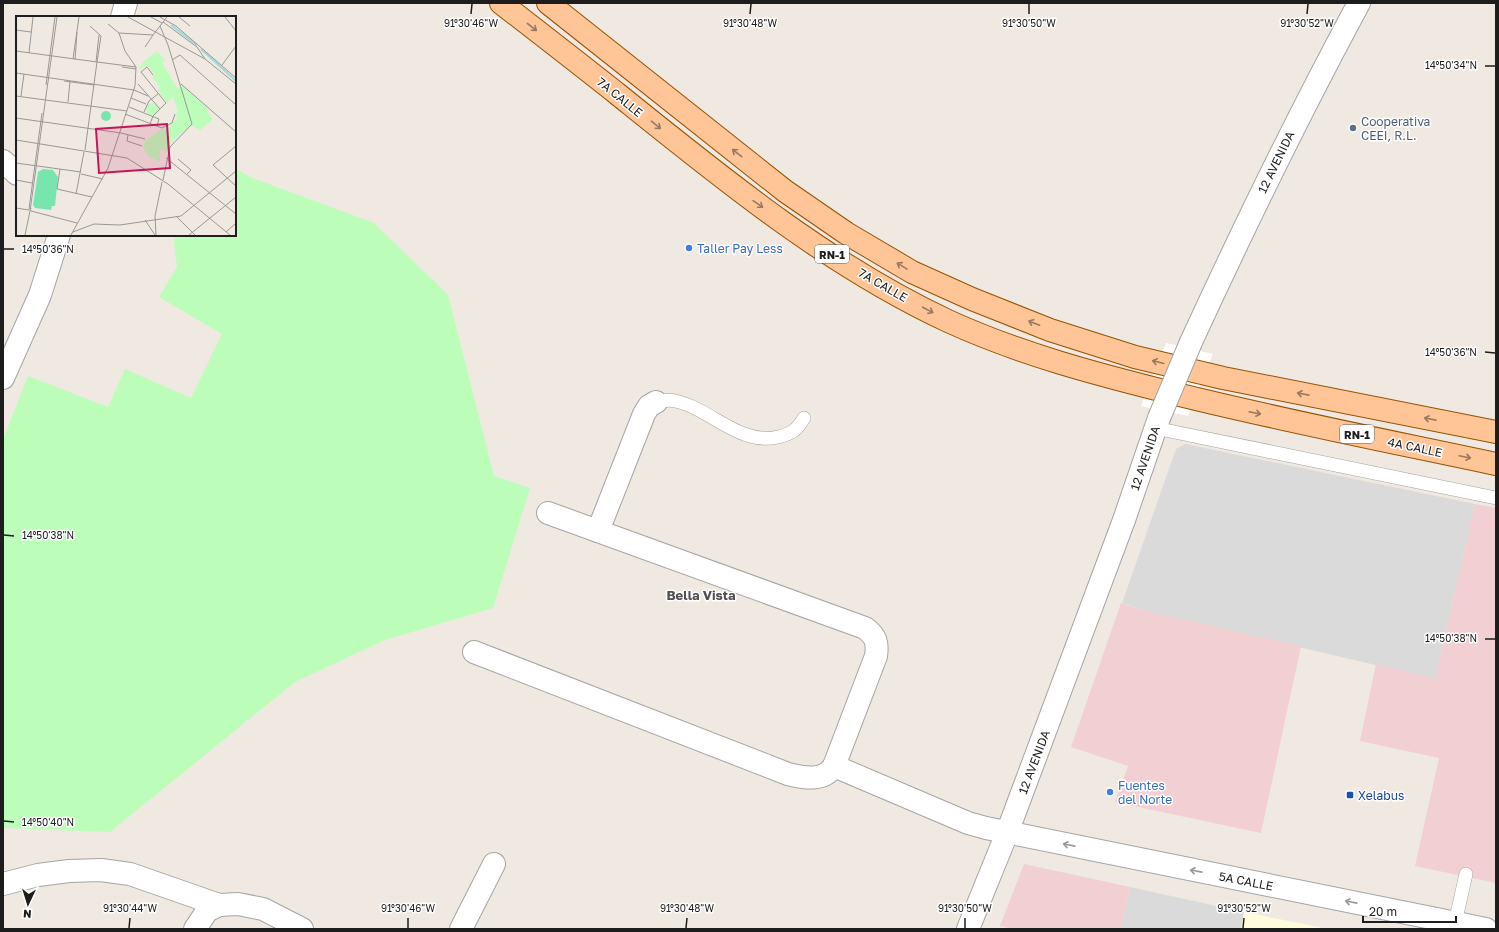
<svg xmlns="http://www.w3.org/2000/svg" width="1499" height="932" font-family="'Golos Text',sans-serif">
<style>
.residential{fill:#dbdada}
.commercial{fill:#f1cfd2}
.education{fill:#fffbdb}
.park{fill:#bdfdba}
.pier{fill:#fff}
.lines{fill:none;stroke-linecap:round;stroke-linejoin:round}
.service-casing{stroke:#a4a4a4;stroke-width:14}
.minor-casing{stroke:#a4a4a4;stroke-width:24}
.tertiary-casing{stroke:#a4a4a4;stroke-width:24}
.primary-casing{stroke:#965200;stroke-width:24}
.service{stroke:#fff;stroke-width:13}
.minor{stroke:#fff;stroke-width:22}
.tertiary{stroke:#fff;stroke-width:22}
.primary{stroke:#ffc597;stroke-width:22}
.tertiary-bridge-casing{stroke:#a4a4a4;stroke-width:24;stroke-linecap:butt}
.tertiary-bridge{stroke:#fff;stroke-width:22}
.oneway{stroke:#997960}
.oneway2{stroke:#999}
.ticks{fill:none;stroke:#1d1d1d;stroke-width:1.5}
.service-dot{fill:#5c6f8a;stroke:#fff;stroke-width:1.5}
.shop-dot{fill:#3f7fe0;stroke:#fff;stroke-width:1.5}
.transit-dot{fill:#1a4fb4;stroke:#fff;stroke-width:1.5}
.labels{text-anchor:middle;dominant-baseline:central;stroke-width:3;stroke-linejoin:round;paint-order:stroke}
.shield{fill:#fff;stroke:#616161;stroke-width:1}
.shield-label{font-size:11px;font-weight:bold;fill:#1d1d1d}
.street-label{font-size:12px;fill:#1d1d1d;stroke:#fff}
.service-label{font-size:12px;fill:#4e5e75;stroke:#fff;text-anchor:start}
.shop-label{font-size:12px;fill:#366cbe;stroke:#fff;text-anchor:start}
.transit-label{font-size:12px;fill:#164399;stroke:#fff;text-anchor:start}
.neighbourhood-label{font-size:13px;font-weight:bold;fill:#505050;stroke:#fff}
.inset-river{fill:none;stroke:#9ed9e0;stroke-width:2}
.inset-road{fill:none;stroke:#9b9793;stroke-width:1}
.view{fill:#c2185b;fill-opacity:0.15;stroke:#c2185b;stroke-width:2}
.inset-edge{fill:none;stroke:#1d1d1d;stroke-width:2}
.ticks-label{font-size:10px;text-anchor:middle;fill:#1d1d1d;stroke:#fff;stroke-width:3;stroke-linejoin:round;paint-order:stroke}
</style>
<rect width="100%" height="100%" fill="#efe9e2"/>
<g class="residential">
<path d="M1185,444L1475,504L1435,679L1145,611L1122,603L1176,449Z"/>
<path d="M1130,887L1244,912L1241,929H1121Z"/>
</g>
<g class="commercial">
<path d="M1475,504L1496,508V883L1415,866L1439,758L1360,741L1376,664L1435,679Z"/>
<path d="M1121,603L1145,611L1301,646L1261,833L1115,802L1128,766L1071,747Z"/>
<path d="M1024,864L1130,887L1121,929H1013L1000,926Z"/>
</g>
<path class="education" d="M1244,912L1328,929H1241Z"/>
<path class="park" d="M235,168L250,177L374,223L448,295L494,476L530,488L493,608L385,640L295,682L110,832L3,828V440L28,376L108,407L125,369L191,398L222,334L159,297L177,267L174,242L176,235H235Z"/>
<path class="pier" d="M1166,343L1213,354L1188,416L1141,406Z"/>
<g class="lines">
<defs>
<g id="service">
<path d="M656,402C662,401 668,399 675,401C710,408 739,446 778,437C791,434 797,430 804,418"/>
<path d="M1155,428L1496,498"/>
<path d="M1455,923L1466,874"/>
</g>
<g id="minor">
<path d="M3,161L17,174"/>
<path d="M548,513L865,628C876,636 878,643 876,656L834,766"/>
<path d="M598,531L644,414L649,406L656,402"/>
<path d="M474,652L788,774C804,778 824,782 834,766L968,823L986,828L1486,929"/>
<path d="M3,884L38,875L69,871L101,870L130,874L219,905L238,904L263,909L302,929"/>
<path d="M195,929L207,911L219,905"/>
<path d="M461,929L494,864"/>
</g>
<g id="tertiary">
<path d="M122,17L126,3"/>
<path d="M1191,342C1244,227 1299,114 1359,3"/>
<path d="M3,378L40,295L59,235"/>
<path d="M968,929L1007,833L1124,520L1159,418"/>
</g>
<g id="primary">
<path d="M501,3C541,34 581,65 620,96C723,179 828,265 948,321C1020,354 1096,374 1172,393C1280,420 1388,441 1496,464"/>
<path d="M548,3L785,191L846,233L912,272L972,299L1050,330L1135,357L1223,378L1496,432"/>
</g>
</defs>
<use href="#service" class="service-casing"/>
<use href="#minor" class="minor-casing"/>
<use href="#tertiary" class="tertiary-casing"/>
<use href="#primary" class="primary-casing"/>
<use href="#service" class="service"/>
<use href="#minor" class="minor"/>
<use href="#tertiary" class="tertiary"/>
<use href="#primary" class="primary"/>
<defs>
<path id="tertiary-bridge" d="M1159,418L1191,342"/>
</defs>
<use href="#tertiary-bridge" class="tertiary-bridge-casing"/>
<use href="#tertiary-bridge" class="tertiary-bridge"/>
</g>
<defs><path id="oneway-shaft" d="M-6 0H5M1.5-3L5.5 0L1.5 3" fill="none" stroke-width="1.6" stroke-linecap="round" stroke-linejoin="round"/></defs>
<g class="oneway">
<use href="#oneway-shaft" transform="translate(532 27) rotate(38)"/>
<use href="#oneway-shaft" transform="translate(656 125) rotate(39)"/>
<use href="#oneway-shaft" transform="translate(737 153) rotate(-142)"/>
<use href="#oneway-shaft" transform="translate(758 204) rotate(35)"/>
<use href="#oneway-shaft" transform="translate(902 266) rotate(-149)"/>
<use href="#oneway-shaft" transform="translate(928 310) rotate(28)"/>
<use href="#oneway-shaft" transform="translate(1034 323) rotate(-159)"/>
<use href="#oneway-shaft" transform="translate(1158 362) rotate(-166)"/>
<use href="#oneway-shaft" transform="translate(1303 394) rotate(-169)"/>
<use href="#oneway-shaft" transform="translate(1255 413) rotate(12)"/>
<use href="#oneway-shaft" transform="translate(1430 419) rotate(-169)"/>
<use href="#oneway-shaft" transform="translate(1465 457) rotate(12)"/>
</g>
<g class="oneway2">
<use href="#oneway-shaft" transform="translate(1069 845) rotate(-169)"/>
<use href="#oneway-shaft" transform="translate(1196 871) rotate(-169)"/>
<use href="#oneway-shaft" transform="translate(1351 902) rotate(-169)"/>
</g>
<path class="ticks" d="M471,14L472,4M750,14L751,4M1029,14V4M1307,14L1308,4M1485,66H1495M4,249H14M1485,352L1495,353M4,535L14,536M1485,639H1495M4,821L14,822M129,928L130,918M408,928V918M686,928L687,918M965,928V918M1243,928L1244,918"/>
<circle class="service-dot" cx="1353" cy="128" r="4"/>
<g class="shop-dot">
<circle cx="689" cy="248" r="4"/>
<circle cx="1110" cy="792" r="4"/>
</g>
<rect class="transit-dot" x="1346" y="791" width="8" height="8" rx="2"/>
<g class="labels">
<g class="shield">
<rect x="815" y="245" width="34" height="18" rx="3"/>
<rect x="1340" y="425" width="34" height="18" rx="3"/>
</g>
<g class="shield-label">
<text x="832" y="254">RN-1</text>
<text x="1357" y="434">RN-1</text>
</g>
<g class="street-label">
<text transform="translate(620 97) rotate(39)">7A CALLE</text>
<text transform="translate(1276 162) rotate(-64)">12 AVENIDA</text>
<text transform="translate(883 285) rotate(30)">7A CALLE</text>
<text transform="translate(1415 447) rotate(12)">4A CALLE</text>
<text transform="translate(1145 458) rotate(-71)">12 AVENIDA</text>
<text transform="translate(1034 762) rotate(-69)">12 AVENIDA</text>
<text transform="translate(1246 881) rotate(11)">5A CALLE</text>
</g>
<g class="service-label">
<text x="1361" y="121">Cooperativa<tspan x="1361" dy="14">CEEI, R.L.</tspan></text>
</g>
<g class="shop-label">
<text x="697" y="248">Taller Pay Less</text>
<text x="1118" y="785">Fuentes<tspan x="1118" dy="14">del Norte</tspan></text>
</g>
<g class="transit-label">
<text x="1358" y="795">Xelabus</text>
</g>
<g class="neighbourhood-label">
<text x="701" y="595">Bella Vista</text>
</g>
</g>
<g transform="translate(16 16)">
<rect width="220" height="220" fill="#efe9e2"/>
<path d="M141,35L149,44L146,47L161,72L167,70L193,94L191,96L197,103L184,114L175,109L157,124L151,135L144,134V146L132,140L127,131L129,125L146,113H151L161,103L160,97L162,96L157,81L151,87L142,74L144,71L136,61L139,58L131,49L123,54L127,46ZM130 93a6 6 0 1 1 12 0a6 6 0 1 1-12 0Z" fill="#bdfdba"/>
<path d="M85 100a5 5 0 1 1 10 0a5 5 0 1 1-10 0ZM27,153L37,154L42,161L39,190H36L35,194L19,192L17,189L22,156Z" fill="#79e5ae"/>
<path class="inset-river" d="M155,9L181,29M185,33L220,65"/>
<path class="inset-road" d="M112,1L189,43L220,68M135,1L146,7M144,1L160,10L220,62M163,1L174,10M209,1L220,15M147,6L181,31L189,43M92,8L103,17M74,10L85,20L81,46L120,51M144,10L152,29L176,108L154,131L147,164M0,14L15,16M129,31L137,19M0,35L81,46L69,134M13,37L17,1M57,43L63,1M59,44L61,16M156,44L164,39L220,89M80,46L83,19M206,49L220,30M106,51L120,53M0,57L118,74L132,80M48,65L78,69M122,68L144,93M165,68L220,116M30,69L39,1M0,80L111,95M5,80L8,58M115,82L130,88M52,86L54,65M113,91L143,103L141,110M128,96L133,85L142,78M109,98L146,112L156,107L159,98M0,102L105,117L129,123M134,108L137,100L150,87L125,56L131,51L137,59M112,119L111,125L126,130M0,124L111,142L152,168L214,219M220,130L197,149L220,170M150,142L220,198M162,143L175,154L171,158M0,147L65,156M44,153L41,173L76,181M65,158L87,163M0,164L16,167M60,178L68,136M0,192L13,194M15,192L14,195L41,1M13,193L26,97M15,195L61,207M160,200L179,219M129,204L139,219M57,216L78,208L104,209L165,200L220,155M210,216L220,207M9,219L14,195M55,219L92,152L119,70L120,51L109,35L103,17L137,19L151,1M140,219L139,200L146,166M173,219L220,181"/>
<path class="view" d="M151,108L154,152L83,157L80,113Z"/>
<rect width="220" height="220" class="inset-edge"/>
</g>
<g class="ticks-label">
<text x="471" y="27">91°30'46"W</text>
<text x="750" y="27">91°30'48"W</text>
<text x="1029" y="27">91°30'50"W</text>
<text x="1307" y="27">91°30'52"W</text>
<text x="1451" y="69">14°50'34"N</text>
<text x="48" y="253">14°50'36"N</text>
<text x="1451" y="356">14°50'36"N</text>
<text x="48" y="539">14°50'38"N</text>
<text x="1451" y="642">14°50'38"N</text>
<text x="48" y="826">14°50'40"N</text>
<text x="130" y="912">91°30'44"W</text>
<text x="408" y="912">91°30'46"W</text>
<text x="687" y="912">91°30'48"W</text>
<text x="965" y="912">91°30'50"W</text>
<text x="1244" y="912">91°30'52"W</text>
</g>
<rect width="1499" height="932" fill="none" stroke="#1d1d1d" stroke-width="8"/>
<g transform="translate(28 904) rotate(184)" stroke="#ffffff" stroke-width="3" paint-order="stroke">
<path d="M0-3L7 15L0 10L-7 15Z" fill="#1d1d1d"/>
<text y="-6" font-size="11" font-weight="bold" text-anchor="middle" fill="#1d1d1d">N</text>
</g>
<path d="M1363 916v6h93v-6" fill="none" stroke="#1d1d1d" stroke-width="2"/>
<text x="1369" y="916" font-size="12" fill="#1d1d1d" stroke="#ffffff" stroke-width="3" paint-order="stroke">20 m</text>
</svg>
